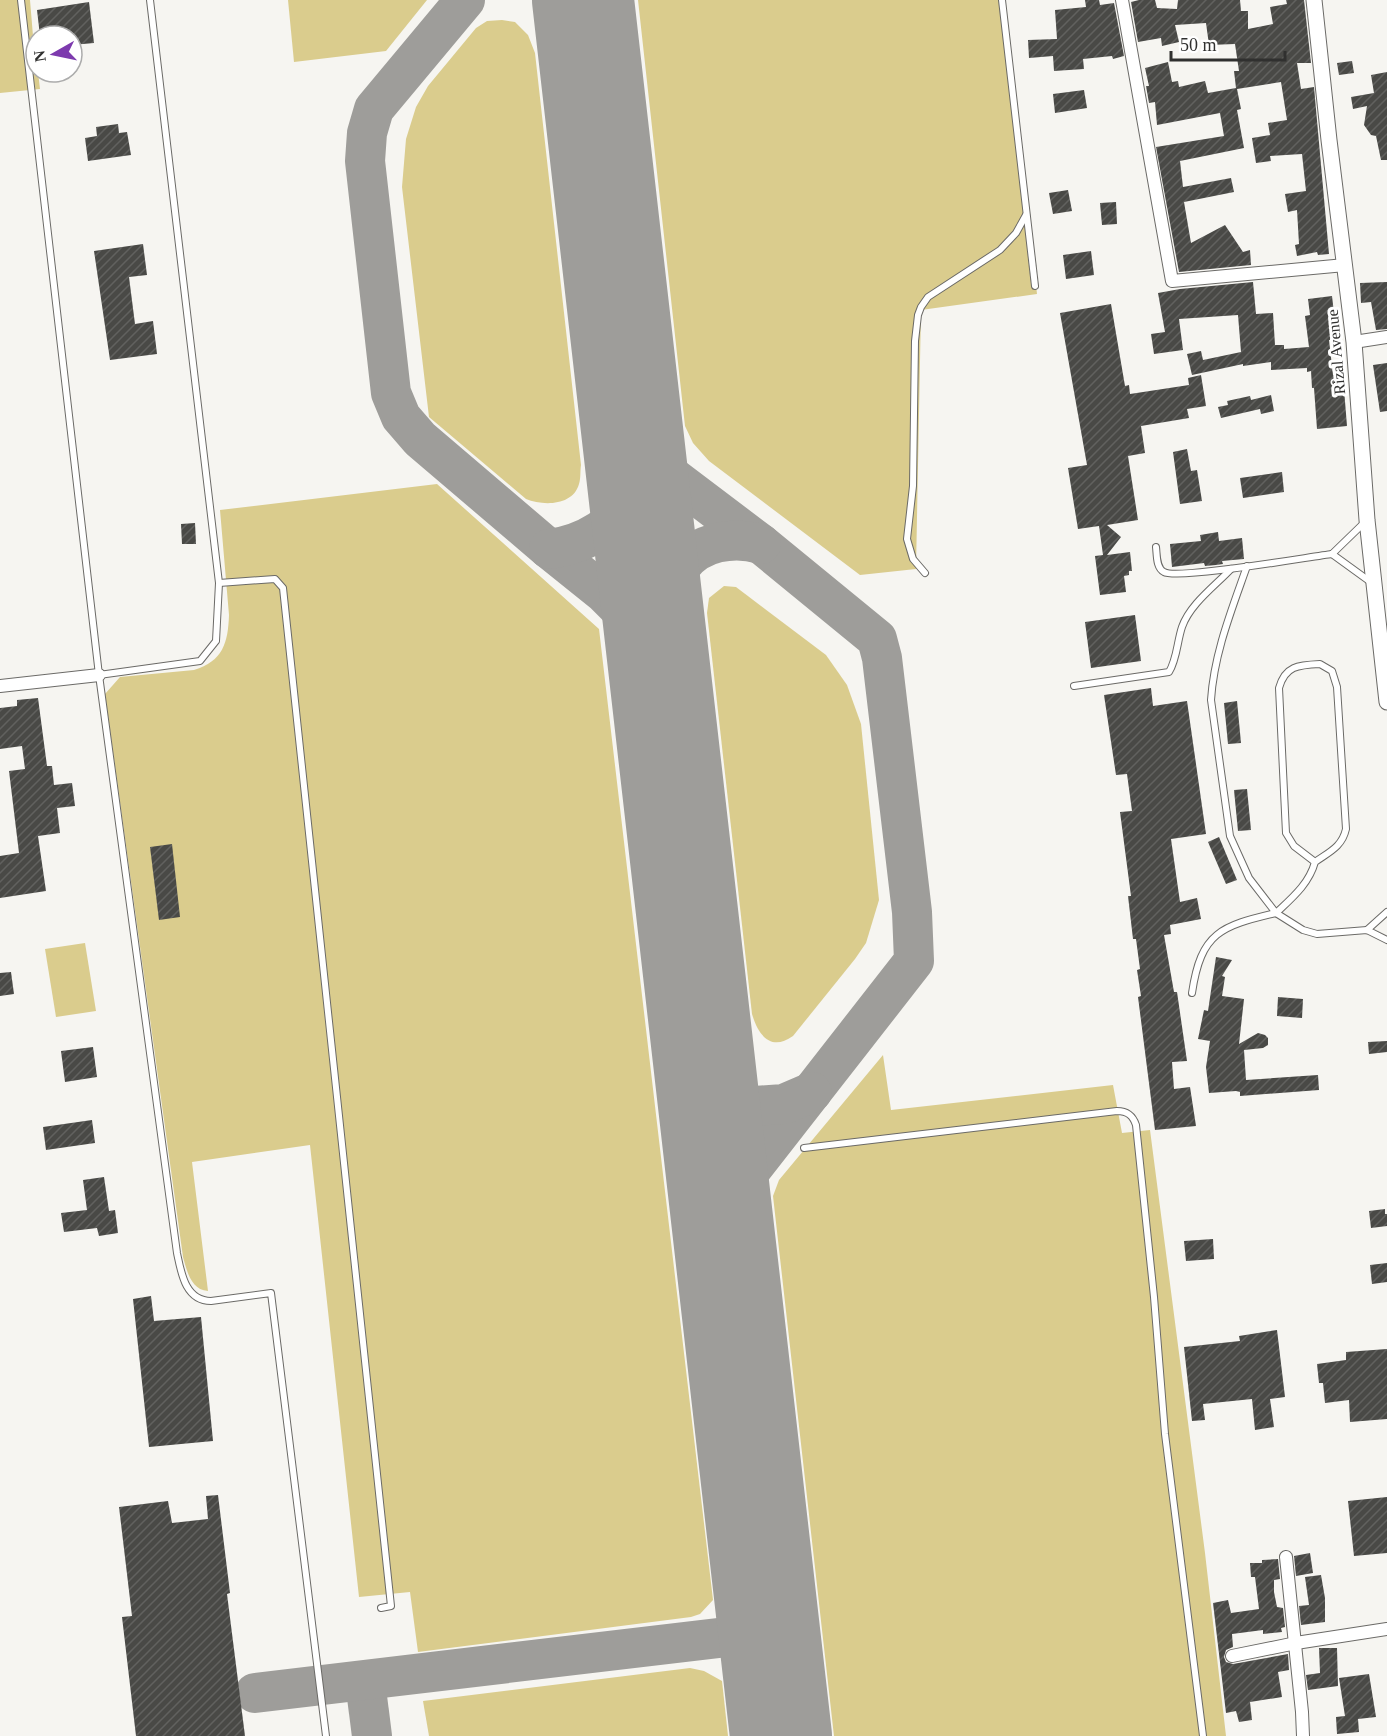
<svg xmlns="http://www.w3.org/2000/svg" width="1387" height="1736" font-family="Georgia,serif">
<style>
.green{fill:#dacc8d}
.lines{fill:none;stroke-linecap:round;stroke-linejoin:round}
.taxiway{stroke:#9e9d9a;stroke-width:40}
.runway{stroke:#9e9d9a;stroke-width:102}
.building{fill:url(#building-hatch)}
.service-casing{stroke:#6b6a67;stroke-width:8}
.minor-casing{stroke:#6b6a67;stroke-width:14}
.tertiary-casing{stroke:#6b6a67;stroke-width:17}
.service{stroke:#fff;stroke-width:6}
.minor{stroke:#fff;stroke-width:12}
.tertiary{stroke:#fff;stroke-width:15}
.labels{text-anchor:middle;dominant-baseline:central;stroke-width:6;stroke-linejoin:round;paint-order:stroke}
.street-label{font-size:16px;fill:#30302f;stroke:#fff}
</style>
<defs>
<pattern id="building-hatch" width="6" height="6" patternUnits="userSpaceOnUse" patternTransform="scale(1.5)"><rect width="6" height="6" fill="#494946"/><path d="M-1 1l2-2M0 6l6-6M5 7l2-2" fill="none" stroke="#61615f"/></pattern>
</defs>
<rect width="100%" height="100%" fill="#f6f5f1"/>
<g class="green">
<path d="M0,0H30L36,72H38L40,89L0,93Z"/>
<path d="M288,0H427L386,51L294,62Z"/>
<path d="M638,0H1005L1037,294L921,310L916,569L860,575L709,461L693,443L685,426Z"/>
<path d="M502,20L515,22L528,35L535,53L581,465C580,471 581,478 579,484C573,506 543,506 526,499L429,417L402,187L406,139L416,107L428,86L476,28L487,21Z"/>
<path d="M437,484L599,629L713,1600L700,1614L691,1617L418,1652L410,1592L359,1597L310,1145L192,1162L208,1291C191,1290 187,1271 183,1257L105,694L120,677L194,670C223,661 228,643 229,615L220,510Z"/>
<path d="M724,586L736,587L826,655L847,685L861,724L879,900L866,943L855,959L793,1036C771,1052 758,1035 752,1014L707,613L709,598Z"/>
<path d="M85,943L96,1011L56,1017L45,949Z"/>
<path d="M883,1055L891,1110L1113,1085L1122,1133L1150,1130L1205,1553L1226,1736H834L773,1196L779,1180Z"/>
<path d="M690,1668L704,1671L722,1681L728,1736H429L423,1701Z"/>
</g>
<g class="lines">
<g class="taxiway">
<path d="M465,0L374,109L367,133L365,161L391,393L401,417L420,439L549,549L605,594L657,646"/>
<path d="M634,448L761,544L877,639L882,658L912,912L914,961L740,1184L721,1215"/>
<path d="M549,549C582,545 622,525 632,490C635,477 634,462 634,448"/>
<path d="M654,621C662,603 669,582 681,566C699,541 734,536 761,544"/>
<path d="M707,1090L755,1106L784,1104L812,1092"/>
<path d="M365,1681L372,1736"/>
<path d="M255,1693L769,1632"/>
</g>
<path class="runway" d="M583,0L781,1736"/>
</g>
<g class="building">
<path d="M1085,0H1099L1100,5L1114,3L1124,56L1113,59L1112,56L1083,59L1084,69L1054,71L1053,56L1029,58L1028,40L1057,39L1055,10L1086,7Z"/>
<path d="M1139,0H1155L1157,8L1177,9L1178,0H1240L1241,11H1248V29L1273,24L1270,7L1287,4L1286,0H1304L1311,63H1297L1301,89L1314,87L1329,254L1318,255L1317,252L1297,256L1295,245L1299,244L1297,210L1288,212L1285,194L1306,191L1302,154L1270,156L1271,161L1256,163L1252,138L1270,135L1268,123L1287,120L1281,82L1237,89L1241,109L1237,110L1244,148L1180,161L1183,187L1231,178L1234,192L1184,202L1191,243L1225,225L1243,252L1250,250L1251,265L1179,272L1156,147L1224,136L1220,113L1157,125L1155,102L1149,103L1146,86H1149L1145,68L1168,62L1172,82L1178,81L1179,87L1205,81L1208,93L1236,88L1234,71H1239L1235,44L1209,45L1206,23L1175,25L1179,42L1162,46L1161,38L1138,42L1131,2Z"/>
<path d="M89,2L94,43L72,45V36H57V34L40,36L37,10Z"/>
<path d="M1352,61L1354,73L1339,75L1337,63Z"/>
<path d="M1387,72V160H1381L1376,136L1371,135L1364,125L1367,106L1353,109L1351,97L1374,93L1371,75Z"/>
<path d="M1084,90L1087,108L1055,113L1053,94Z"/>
<path d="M118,124L119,133L127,132L131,155L88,161L85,138L97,136L96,127Z"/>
<path d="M1068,190L1072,211L1053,214L1049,193Z"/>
<path d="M1116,202L1117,224L1102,225L1100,203Z"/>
<path d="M143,244L147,275L129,277L135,324L153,321L157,354L110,360L94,251Z"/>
<path d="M1091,251L1094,275L1066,279L1063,255Z"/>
<path d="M1253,282L1256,314L1273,313L1275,345H1284V349L1309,347L1305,316L1310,315L1308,299L1332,296L1334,313L1337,312L1340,328H1337L1338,339L1329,340L1333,375H1337L1338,390L1344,389L1347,426L1317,429L1314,388H1312L1311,371L1307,372V368L1271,370V362L1243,366V364L1192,375L1187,354L1201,351L1203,360L1241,352L1238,315L1179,319L1183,350L1154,354L1151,334L1165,332L1158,293L1180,289Z"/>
<path d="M1387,282V329L1376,330L1371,302L1361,303L1360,283Z"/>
<path d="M1111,304L1125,386L1129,385L1130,394L1189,385L1188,378L1201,375L1206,406L1187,409L1189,418L1141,426L1145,453L1128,456L1138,520L1107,525L1121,537L1107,555L1130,552L1132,571H1129V575L1124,576L1126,592L1100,595L1095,556L1103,555L1099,526L1078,529L1068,468L1087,465L1060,313Z"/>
<path d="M1387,363V411L1380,412L1373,365Z"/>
<path d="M1271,395L1274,411L1261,414L1260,409L1221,418L1218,407L1228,405L1227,401L1250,396L1251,400Z"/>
<path d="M1187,449L1191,471L1197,470L1202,501L1180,504L1173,452Z"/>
<path d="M1282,472L1284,492L1243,498L1240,478Z"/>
<path d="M195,523L196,544H182L181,524Z"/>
<path d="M1218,532L1219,541L1242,538L1244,559L1222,561L1223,564L1216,565L1205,566L1204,563L1172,567L1170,544L1201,541L1200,535Z"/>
<path d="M1135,615L1141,661L1091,668L1085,622Z"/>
<path d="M1151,688L1153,706L1187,701L1206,834L1171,839L1180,902L1197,898L1201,919L1170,925L1171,934L1164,935L1174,992H1177L1187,1061L1172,1062L1174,1089L1190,1087L1196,1126L1155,1130L1138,997L1141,996L1137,970L1140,969L1136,939H1133L1128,896H1131L1120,812L1132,811L1127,774L1116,775L1104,695Z"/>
<path d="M38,698L47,766H52L54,785L72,783L75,806L57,808L60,833L38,836L46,891L0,898V856L19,853L9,771L25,769L22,746L0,749V708L17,706V700Z"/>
<path d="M1237,701L1241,743L1228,744L1224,703Z"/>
<path d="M1247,789L1251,830L1238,831L1234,790Z"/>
<path d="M1219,837L1237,880L1226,884L1208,842Z"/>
<path d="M172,844L180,917L159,920L150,847Z"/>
<path d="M1216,957L1232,960L1222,976L1225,977L1222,996L1244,999L1239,1044L1258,1033L1265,1035L1268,1038V1045L1263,1048L1244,1050L1246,1080L1318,1075L1319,1090L1240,1096V1092L1236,1091L1209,1093L1206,1067L1210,1041L1198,1039L1204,1010L1208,1011Z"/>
<path d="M11,972L14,994L0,996V973Z"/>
<path d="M1278,997L1303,999L1302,1018L1277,1016Z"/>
<path d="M1387,1041V1052L1369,1054L1368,1042Z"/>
<path d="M93,1047L97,1077L65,1082L61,1051Z"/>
<path d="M92,1120L95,1143L46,1150L43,1127Z"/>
<path d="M104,1177L109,1211L115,1210L118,1233L99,1236L97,1228L64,1232L61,1213L87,1210L83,1180Z"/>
<path d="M1385,1209V1214H1387V1226L1371,1228L1369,1211Z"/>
<path d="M1213,1239L1214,1259L1186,1261L1184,1241Z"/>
<path d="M1387,1263V1282L1372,1284L1370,1265Z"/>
<path d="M151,1296L154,1321L201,1317L213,1441L149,1447L133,1299Z"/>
<path d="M1277,1330L1285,1397L1270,1399L1274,1427L1255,1430L1252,1399L1203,1404L1205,1420L1192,1421L1184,1347L1240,1341L1239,1336Z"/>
<path d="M1387,1349V1419L1350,1422L1349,1400L1325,1403L1323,1383H1319L1317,1364L1346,1360V1352Z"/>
<path d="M218,1495L230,1593L227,1594L245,1736H136L122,1617L132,1616L119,1507L168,1501L172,1523L208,1519L206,1496Z"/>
<path d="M1387,1497V1553L1354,1556L1348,1501Z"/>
<path d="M1310,1553L1313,1573L1296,1576L1294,1556Z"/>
<path d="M1278,1559L1280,1579L1274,1580V1592L1277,1607L1283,1608L1285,1627L1281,1628L1282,1632L1263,1634V1630L1232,1634L1233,1647L1226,1650L1224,1657L1226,1662L1233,1664L1288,1654L1289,1670L1278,1672L1282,1697L1250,1702L1252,1720L1239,1722L1236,1711L1226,1713L1213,1603L1228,1600L1231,1613L1259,1609L1255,1577H1251L1250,1563H1262V1560Z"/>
<path d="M1321,1575L1325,1598V1622L1301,1625L1299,1606L1309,1605L1305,1577Z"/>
<path d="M1319,1648H1337L1338,1686L1308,1690L1306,1675L1320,1673Z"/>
<path d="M1369,1674L1376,1717L1358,1719L1359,1732L1337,1734L1336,1717L1345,1716L1339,1678Z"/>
</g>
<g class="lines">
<defs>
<g id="service">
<path d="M21,0L99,675L177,1253C181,1272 185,1301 211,1301L271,1293L326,1736"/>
<path d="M1002,0L1035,286"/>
<path d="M1156,547C1157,555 1156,568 1164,572C1177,580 1308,557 1332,554"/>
<path d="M1332,554L1372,583"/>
<path d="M1332,554L1366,521"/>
<path d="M1247,566C1232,609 1214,653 1211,700L1230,836L1249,878L1276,913L1303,930L1317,934L1367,930L1387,940"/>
<path d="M925,573L913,559L907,539L913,486L915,341L918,315L921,307L928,297L1000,250L1016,233L1026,215"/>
<path d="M219,583L275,579L283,588L391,1606L381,1608"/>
<path d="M99,675L200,661L216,641L219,583L150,0"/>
<path d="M1074,686L1169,672C1177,659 1177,642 1182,627C1190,604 1215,586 1231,569"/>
<path d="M1276,913C1292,898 1309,884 1315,862C1329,852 1342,847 1346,829L1337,687L1332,671L1320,664C1298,665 1285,666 1279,688L1286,833L1294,846L1315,862"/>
<path d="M1367,930L1387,912"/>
<path d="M1192,993C1201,932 1221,926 1276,913"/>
<path d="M804,1148L1117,1111C1128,1111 1133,1116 1136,1125L1154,1297L1165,1434L1203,1736"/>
</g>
<g id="minor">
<path d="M1122,0L1172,281L1345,265"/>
<path d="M1354,342L1387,337"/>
<path d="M0,686L99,675"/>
<path d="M1286,1557L1302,1712L1303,1736"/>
<path d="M1232,1656L1296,1643L1387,1629"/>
</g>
<path id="tertiary" d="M1314,0L1329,140L1354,342L1367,520L1387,702"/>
</defs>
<use href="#service" class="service-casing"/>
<use href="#minor" class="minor-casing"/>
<use href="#tertiary" class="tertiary-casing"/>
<use href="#service" class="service"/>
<use href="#minor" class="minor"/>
<use href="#tertiary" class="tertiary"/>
</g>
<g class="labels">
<g class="street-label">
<text transform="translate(1336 352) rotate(-95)">Rizal Avenue</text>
</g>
</g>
<g transform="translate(54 54) rotate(261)"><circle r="28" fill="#ffffff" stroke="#acacac" stroke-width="1.5"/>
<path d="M0-4.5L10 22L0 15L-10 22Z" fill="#7d3aae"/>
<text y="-9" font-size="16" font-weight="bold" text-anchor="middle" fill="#30302f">N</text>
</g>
<path d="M1171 51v9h114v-9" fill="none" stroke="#30302f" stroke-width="3"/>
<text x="1180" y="51" font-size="18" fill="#30302f" stroke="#ffffff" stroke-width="4.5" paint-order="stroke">50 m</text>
</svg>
